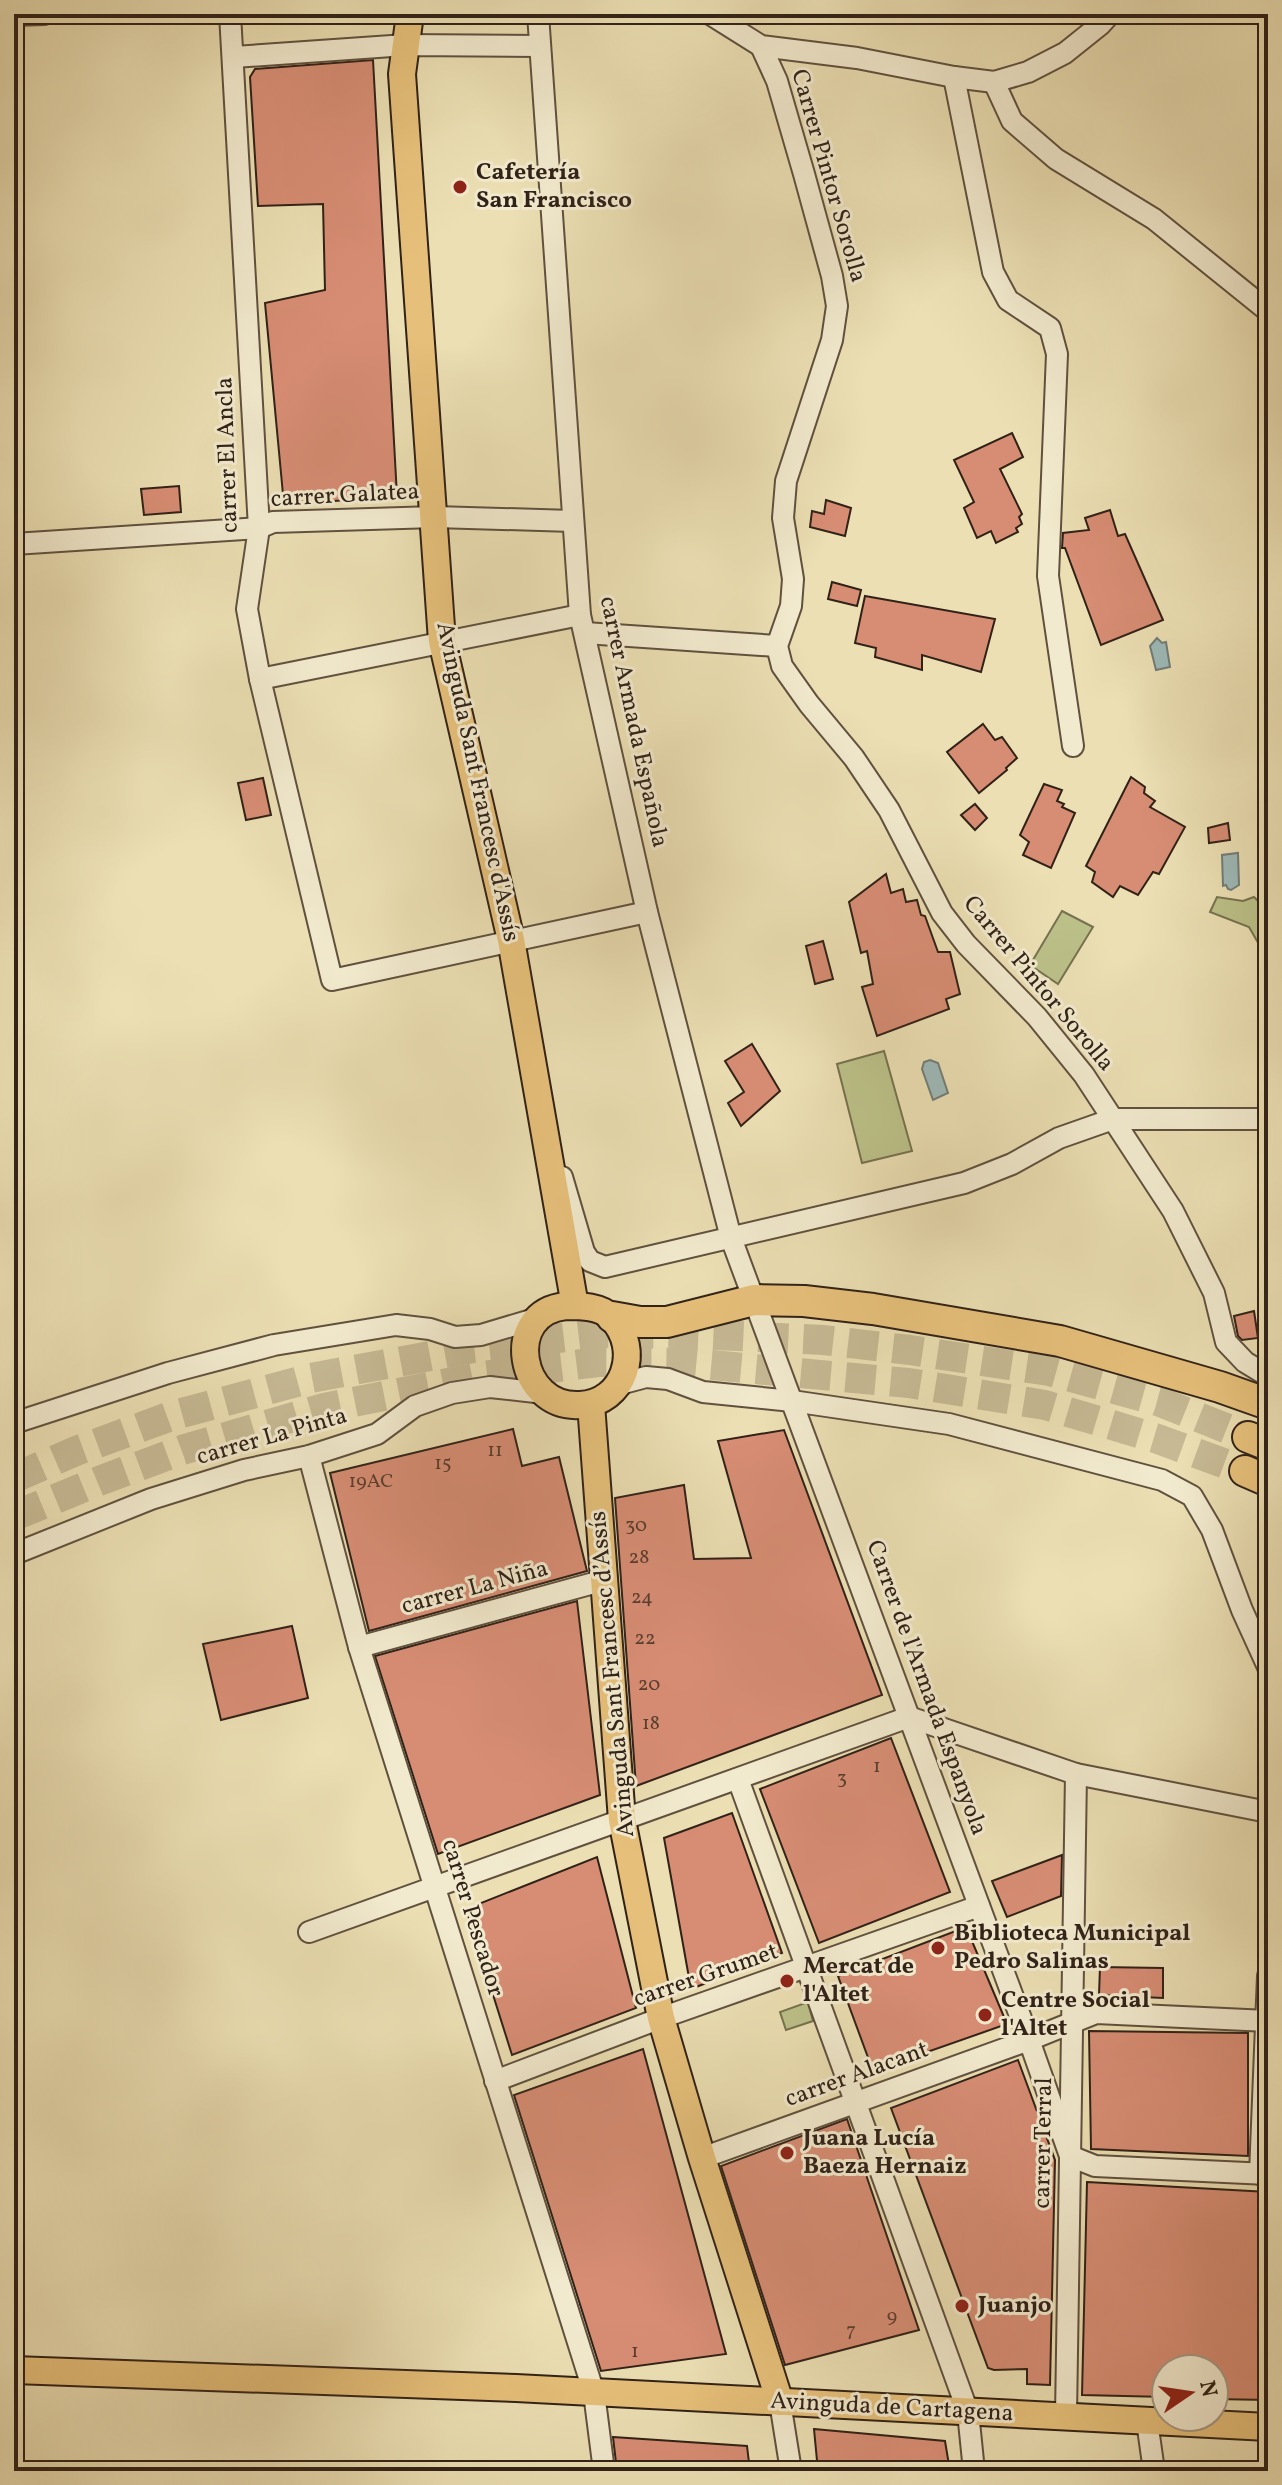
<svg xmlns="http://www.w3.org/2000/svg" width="1282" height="2485" font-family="Vollkorn,serif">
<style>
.green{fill:#bcc189;stroke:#767250;stroke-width:2}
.water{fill:#9dbab8;stroke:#727d78;stroke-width:2}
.building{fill:#d78d74;stroke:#312218;stroke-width:2}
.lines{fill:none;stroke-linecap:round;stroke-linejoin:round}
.highway-tunnel{stroke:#c6b994;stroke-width:30;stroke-dasharray:30 15;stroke-linecap:butt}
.minor-casing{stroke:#60513f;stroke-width:24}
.major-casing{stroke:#312218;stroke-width:30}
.highway-casing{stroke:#312218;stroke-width:34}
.minor{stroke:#f2eace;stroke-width:20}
.major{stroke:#e6c07a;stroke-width:26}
.highway{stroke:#e6c07a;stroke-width:30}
.poi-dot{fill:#8f2418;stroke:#f2eace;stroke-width:3}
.labels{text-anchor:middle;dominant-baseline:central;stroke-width:6;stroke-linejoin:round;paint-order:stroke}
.number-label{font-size:20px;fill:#5a3d2f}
.poi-label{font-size:24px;font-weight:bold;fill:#312218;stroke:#f2eace;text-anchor:start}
.street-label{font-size:24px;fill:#312218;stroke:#f2eace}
</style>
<rect width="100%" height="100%" fill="#ebdfb3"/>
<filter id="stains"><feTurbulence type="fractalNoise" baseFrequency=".0025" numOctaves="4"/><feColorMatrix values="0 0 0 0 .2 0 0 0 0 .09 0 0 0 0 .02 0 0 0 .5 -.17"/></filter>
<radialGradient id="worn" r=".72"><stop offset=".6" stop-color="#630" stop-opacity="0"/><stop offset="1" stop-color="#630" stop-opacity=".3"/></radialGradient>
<g class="green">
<path d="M1268,881V911H1266L1268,921V960L1249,927L1210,912L1217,897L1243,901L1254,897L1265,908L1259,884Z"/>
<path d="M1062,911L1093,927L1058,984L1030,965Z"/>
<path d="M884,1051L912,1151L862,1163L837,1064Z"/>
<path d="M808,2002L813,2021L786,2030L780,2012Z"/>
</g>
<g class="water">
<path d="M1157,638L1162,643L1166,642L1170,667L1156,670L1150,646Z"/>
<path d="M1238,853L1239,885L1231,890L1228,889L1226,885L1223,886L1222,855Z"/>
<path d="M930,1060L938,1063L948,1093L933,1100L922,1069L924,1062Z"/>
</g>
<g class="building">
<path d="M373,60L397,496L284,505L265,303L325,290L323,204L258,206L250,77L255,69Z"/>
<path d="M1012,433L1023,457L1000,469L1022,514L1019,517L1022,524L1016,528L1018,532L996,543L991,531L977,538L964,508L974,502L954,460Z"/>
<path d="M179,486L181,512L144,515L141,489Z"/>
<path d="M826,500L851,508L845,536L810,527L812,511L824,514Z"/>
<path d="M1110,510L1118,536L1125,534L1163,620L1101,645L1065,548H1062L1063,533L1089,530L1085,518Z"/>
<path d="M832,582L861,590L857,606L828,599Z"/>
<path d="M865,596L995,619L981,672L922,655V670L875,657L876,648L855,643Z"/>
<path d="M983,724L995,740L1002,737L1017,758L1006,768L1007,770L979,793L947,752Z"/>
<path d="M1131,777L1145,787L1144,793L1155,801L1150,807L1185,827L1159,874L1153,872L1138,895L1120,886L1113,897L1092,882L1095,872L1086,866Z"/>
<path d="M263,778L271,815L246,820L238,783Z"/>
<path d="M1044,784L1062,790L1057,801L1064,804L1062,807L1075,813L1051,868L1023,855L1029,842L1020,835Z"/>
<path d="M975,804L987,818L975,830L961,815Z"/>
<path d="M1228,823L1230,840L1209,843L1208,828Z"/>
<path d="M886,874L891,893L903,889L906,902L917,900L921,915L925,916L938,952H950L960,994L946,999L949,1009L877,1036L862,987L873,984L867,951L861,953L849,902Z"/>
<path d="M823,941L833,979L815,984L806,946Z"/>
<path d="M752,1044L780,1091L741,1126L728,1103L744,1092L725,1061Z"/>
<path d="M1254,1311L1258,1338L1242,1340L1238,1336L1234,1316Z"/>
<path d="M513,1429L522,1466L559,1457L587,1571L369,1631L330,1473Z"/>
<path d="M784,1430L882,1695L636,1786L615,1498L684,1485L694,1559L751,1558L718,1441Z"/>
<path d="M577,1601L600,1795L438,1854L375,1656Z"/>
<path d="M292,1626L308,1698L221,1720L203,1644Z"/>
<path d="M891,1738L950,1892L819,1943L760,1789Z"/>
<path d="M732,1813L782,1953L691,1989L664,1838Z"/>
<path d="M1062,1855L1061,1896L1007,1917L992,1881Z"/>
<path d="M597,1857L636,2008L512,2055L466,1909Z"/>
<path d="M966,1927L1007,2024L873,2071L838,1976Z"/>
<path d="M1100,1967L1163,1968V1998L1099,1995Z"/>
<path d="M1089,2031L1248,2033V2156L1091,2149Z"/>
<path d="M643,2049L726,2354L601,2371L514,2095Z"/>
<path d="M1018,2060L1055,2160L1050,2385L1027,2384V2369L994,2370L988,2368L891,2108Z"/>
<path d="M847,2119L919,2330L785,2365L721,2166Z"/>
<path d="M1087,2182L1268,2192V2400L1214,2399V2369H1166V2397L1082,2395Z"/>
<path d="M814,2429L945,2441L950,2471H818Z"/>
<path d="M613,2437L747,2446L750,2471H617Z"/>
</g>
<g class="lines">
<g class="highway-tunnel">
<path d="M14,1478L76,1451L171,1416L311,1378L473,1348L602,1333L693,1334L823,1340L910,1350L1049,1371L1158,1401L1248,1437"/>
<path d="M14,1516L99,1481L182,1450L324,1408L483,1376L599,1362L689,1363L909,1383L1045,1405L1155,1438L1245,1471"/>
</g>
<defs>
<g id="minor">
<path d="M230,14L259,528L247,609L260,679L332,980L647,912"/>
<path d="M538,14L580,615L647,912L731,1238L1029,2040L1070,2156L1095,2166L1268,2174"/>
<path d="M710,14L761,46L857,58L954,77L994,82L1028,72L1065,53L1100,25L1110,14"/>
<path d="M14,15L44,14"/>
<path d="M761,46L777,81L804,174L832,276L837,306L832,340L786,481L783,518L793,579L791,606L777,646L782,666L809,704L854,758L889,810L942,913L966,944L1037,1017L1084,1075L1173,1211L1214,1293L1226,1342L1245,1362L1268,1376"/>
<path d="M234,57L406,45L540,46"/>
<path d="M954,77L993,272L1008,300L1050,328L1057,354L1048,576L1073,746"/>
<path d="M994,82L1012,121L1056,159L1154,219L1268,311"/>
<path d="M14,544L259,528L273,522L435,517L573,521"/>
<path d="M585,633L777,646"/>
<path d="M260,679L580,615"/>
<path d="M562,1177L584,1252L590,1261L605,1267L964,1183L1012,1164L1059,1138L1113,1119H1268"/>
<path d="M620,1384L646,1377L668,1379L703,1392L792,1401L949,1424L1162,1480L1192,1496L1212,1530L1242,1610L1268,1667"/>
<path d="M14,1423L168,1373L274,1345L396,1325L430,1329L455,1337L481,1335L538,1318"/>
<path d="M309,1456L359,1647L594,2393L604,2471"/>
<path d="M14,1554L151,1499L244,1470L309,1456L377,1434L415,1406L452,1393L490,1387L544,1393"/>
<path d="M359,1647L605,1580"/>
<path d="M738,1779L968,2412L974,2471"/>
<path d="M309,1932L909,1717L1076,1774L1268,1812"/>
<path d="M495,2081L661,2018L979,1906"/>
<path d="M702,2158L1029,2040L1096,2013L1268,2021"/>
<path d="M1260,2174L1268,1976"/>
<path d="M780,2402L791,2471"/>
<path d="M1066,2416L1076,1774"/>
<path d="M1147,2421L1154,2471"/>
</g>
<g id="major">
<path d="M410,14L402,74L442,641L511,940L575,1306"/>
<path d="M566,1306C581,1306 601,1306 612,1318C642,1350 624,1403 580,1405C518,1409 502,1312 566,1306Z"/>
<path d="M591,1404L622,1820L661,2018L702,2158L780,2402"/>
<path d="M14,2370L516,2388L1268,2427"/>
</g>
<g id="highway">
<path d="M612,1317L640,1322H667L754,1300L804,1301L873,1309L1060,1341L1220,1387L1268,1404"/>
<path d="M1248,1437L1268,1445"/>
<path d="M1245,1471L1268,1481"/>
</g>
</defs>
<use href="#minor" class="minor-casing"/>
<use href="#major" class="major-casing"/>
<use href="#highway" class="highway-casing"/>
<use href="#minor" class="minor"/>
<use href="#major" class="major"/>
<use href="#highway" class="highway"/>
</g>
<g class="poi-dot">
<circle cx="460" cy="187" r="8"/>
<circle cx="938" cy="1948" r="8"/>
<circle cx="787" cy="1981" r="8"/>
<circle cx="985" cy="2015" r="8"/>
<circle cx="787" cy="2153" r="8"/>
<circle cx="962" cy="2306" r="8"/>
</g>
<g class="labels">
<g class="number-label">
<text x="495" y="1451">11</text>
<text x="443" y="1464">15</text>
<text x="371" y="1482">19AC</text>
<text x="636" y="1526">30</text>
<text x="639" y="1558">28</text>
<text x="642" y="1598">24</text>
<text x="645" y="1639">22</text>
<text x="649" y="1685">20</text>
<text x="651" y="1724">18</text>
<text x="877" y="1767">1</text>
<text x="842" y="1779">3</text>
<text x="892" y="2317">9</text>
<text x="851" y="2331">7</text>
<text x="635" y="2352">1</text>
</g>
<g class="poi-label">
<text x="476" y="173">Cafetería<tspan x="476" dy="28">San Francisco</tspan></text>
<text x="954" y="1934">Biblioteca Municipal<tspan x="954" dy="28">Pedro Salinas</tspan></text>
<text x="803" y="1967">Mercat de<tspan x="803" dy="28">l'Altet</tspan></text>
<text x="1001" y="2001">Centre Social<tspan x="1001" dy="28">l'Altet</tspan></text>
<text x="803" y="2139">Juana Lucía<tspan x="803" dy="28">Baeza Hernaiz</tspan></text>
<text x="978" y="2306">Juanjo</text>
</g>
<g class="street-label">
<text transform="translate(828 176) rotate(74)">Carrer Pintor Sorolla</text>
<text transform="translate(228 455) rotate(-92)">carrer El Ancla</text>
<text transform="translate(345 496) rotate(-3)">carrer Galatea</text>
<text transform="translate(633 722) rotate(78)">carrer Armada Española</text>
<text transform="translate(477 782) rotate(78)">Avinguda Sant Francesc d'Assís</text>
<text transform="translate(1038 984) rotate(50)">Carrer Pintor Sorolla</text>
<text transform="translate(272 1437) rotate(-16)">carrer La Pinta</text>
<text transform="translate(475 1588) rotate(-15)">carrer La Niña</text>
<text transform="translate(613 1674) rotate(-95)">Avinguda Sant Francesc d’Assís</text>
<text transform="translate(926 1688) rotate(70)">Carrer de l'Armada Espanyola</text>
<text transform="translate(472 1918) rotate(73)">carrer Pescador</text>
<text transform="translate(706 1976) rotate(-19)">carrer Grumet</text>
<text transform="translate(857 2075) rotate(-20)">carrer Alacant</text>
<text transform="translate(1044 2143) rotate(-89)">carrer Terral</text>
<text transform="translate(892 2408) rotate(3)">Avinguda de Cartagena</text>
</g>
</g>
<rect width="1282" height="2485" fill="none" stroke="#ebdfb3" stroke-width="48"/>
<rect x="16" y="16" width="1250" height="2453" fill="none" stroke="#312218" stroke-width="4"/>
<rect x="24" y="24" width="1234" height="2437" fill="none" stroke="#312218" stroke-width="2"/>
<g transform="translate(1190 2393) rotate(77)"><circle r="38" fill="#f2eace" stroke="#a59a85" stroke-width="2"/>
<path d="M0-6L14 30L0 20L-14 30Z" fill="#8f2418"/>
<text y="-12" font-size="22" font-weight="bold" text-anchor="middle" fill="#312218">N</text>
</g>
<rect width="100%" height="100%" filter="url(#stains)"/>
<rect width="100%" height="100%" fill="url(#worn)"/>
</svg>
